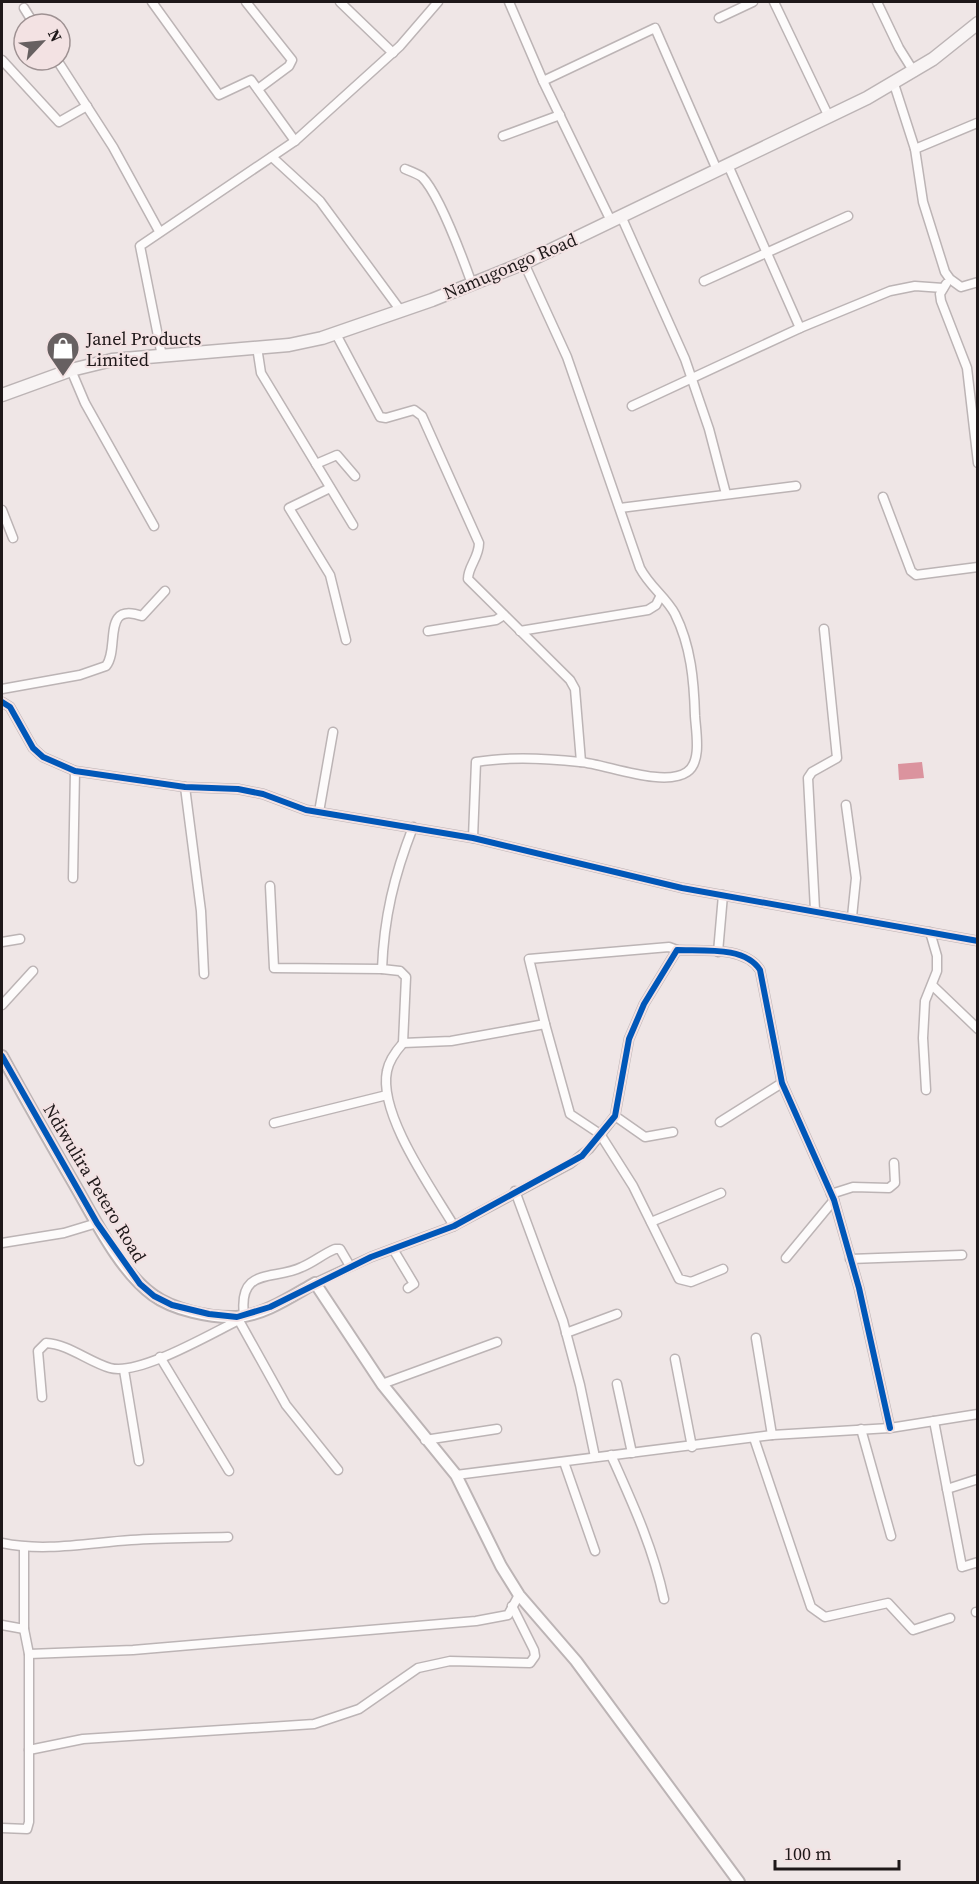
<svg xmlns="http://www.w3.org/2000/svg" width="979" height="1884" font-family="'Source Serif 4',serif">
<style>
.water{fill:#db939e}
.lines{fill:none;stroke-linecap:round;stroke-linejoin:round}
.minor-casing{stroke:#bcb4b5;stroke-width:11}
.tertiary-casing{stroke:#bcb4b5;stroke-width:14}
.secondary-casing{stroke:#bcb4b5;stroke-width:15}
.minor{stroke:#fdfbfb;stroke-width:8}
.tertiary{stroke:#fdfbfb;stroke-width:10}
.secondary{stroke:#f8f4f4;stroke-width:12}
.cycleway-casing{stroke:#f3e2e3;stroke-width:10}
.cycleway{stroke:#0057b8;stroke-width:6}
.labels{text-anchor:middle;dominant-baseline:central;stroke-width:4.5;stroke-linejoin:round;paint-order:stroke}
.street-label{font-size:18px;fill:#1e1819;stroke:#f3e2e3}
.poi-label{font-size:18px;fill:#1e1819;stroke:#f3e2e3;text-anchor:start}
</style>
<rect width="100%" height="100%" fill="#efe6e6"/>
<path class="water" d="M922,762L924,778L899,780L898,764Z"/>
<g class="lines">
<defs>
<g id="minor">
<path d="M152,2L219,95L251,80L295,141"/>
<path d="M246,2L292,60L289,66L258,89"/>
<path d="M340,2L393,53"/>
<path d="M509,2L543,81L611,221"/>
<path d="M774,2L829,117"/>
<path d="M877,2L899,48L914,72"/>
<path d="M24,8L34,24"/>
<path d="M719,18L753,2"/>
<path d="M2,60L59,122L87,106"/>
<path d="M57,60L113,147L159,231"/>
<path d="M543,81L655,28L717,170"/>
<path d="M894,84L915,149L923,202L945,272L950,279L961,287L978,282"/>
<path d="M503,136L560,115"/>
<path d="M915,149L977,123"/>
<path d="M272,157L320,201L401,311"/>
<path d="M728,165L800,328"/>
<path d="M405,169C410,171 418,174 422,177C440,195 463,259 472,284"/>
<path d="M621,216L685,359L709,429L726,494"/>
<path d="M704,281L848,216"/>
<path d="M946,284L940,294L941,301L967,368L978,463"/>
<path d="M336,334L380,417L386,418L414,410L422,416L479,543C479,558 468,566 468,579L570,680L575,689L581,762"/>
<path d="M257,347L261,373L353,525"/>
<path d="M162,356L140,246L295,141L400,46L438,2"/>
<path d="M71,370L85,403L154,526"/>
<path d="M632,406L800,328L890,291L915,286L943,288"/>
<path d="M316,464L337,455L355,476"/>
<path d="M330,488L289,508L330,575L346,640"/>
<path d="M883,497L911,571L916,575L978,567"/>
<path d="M620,508L796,486"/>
<path d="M2,510L13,538"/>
<path d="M428,631L496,620L504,615"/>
<path d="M520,631L648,610L656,605L660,597"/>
<path d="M2,689L80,675L106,666C120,649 101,601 142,616L165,591"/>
<path d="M2,702L10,707L33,748L43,757L75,771L185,787L238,789L263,794L306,810L473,838L682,888L978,941"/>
<path d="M185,787L201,911L204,974"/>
<path d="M846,805L856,878L852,917"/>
<path d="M319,812L333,732"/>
<path d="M413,827C394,876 384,917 382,969L400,971L406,977L403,1043L451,1041L545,1024L570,1114L600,1134L633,1186L679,1279L691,1282L723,1269"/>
<path d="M473,838L476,762C511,756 545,758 580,762C606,764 664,788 687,772C702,762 696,732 695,716C694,681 691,646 675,614C666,597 650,587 640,568L567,357L524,263"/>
<path d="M73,878L75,771"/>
<path d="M270,886L274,968L382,969"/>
<path d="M815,910L808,778L812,772L837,758L824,629"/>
<path d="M2,942L20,939"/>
<path d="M718,952L723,895"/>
<path d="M933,986L978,1029"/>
<path d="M2,1005L33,971"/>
<path d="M545,1024L529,959L669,947L677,950"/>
<path d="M403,1043C396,1051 389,1060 387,1071C378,1114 432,1189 454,1226"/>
<path d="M926,1090L923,1038L925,1001L937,971V956L930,932"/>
<path d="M615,1116L645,1137L673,1132"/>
<path d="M720,1122L782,1083"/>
<path d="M274,1123L387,1095"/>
<path d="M515,1191L563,1321L580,1385L595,1457"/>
<path d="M831,1194L853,1187L889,1188L895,1183L894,1163"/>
<path d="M651,1222L721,1193"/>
<path d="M2,1243L64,1233L97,1223"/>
<path d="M393,1249L414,1284L408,1288"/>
<path d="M786,1258L834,1200"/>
<path d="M850,1259L962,1255"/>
<path d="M315,1283L371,1257L454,1226L570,1164L589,1149L615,1116L629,1039L644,1004L677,950C703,951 745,946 760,970L782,1083L834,1200L859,1288L890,1428"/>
<path d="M244,1315C238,1266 274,1281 302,1267C314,1262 323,1254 335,1249H340L350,1266"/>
<path d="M237,1317L286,1405L338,1470"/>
<path d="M566,1333L617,1314"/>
<path d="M756,1338L772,1435"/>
<path d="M160,1357L229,1471"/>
<path d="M675,1359L692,1447"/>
<path d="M124,1370L139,1461"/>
<path d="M382,1384L497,1342"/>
<path d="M617,1384L632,1453"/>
<path d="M42,1397L38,1351L46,1343C68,1344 89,1362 110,1368C139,1376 210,1334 239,1320"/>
<path d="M934,1421L962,1567L978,1562"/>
<path d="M861,1429L891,1536"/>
<path d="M754,1438L811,1607L825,1617L888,1603L913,1630L950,1618"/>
<path d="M425,1440L497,1429"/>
<path d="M611,1455C632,1502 653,1547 664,1599"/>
<path d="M564,1462L595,1551"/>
<path d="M456,1475L772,1435L890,1428L978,1414"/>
<path d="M947,1489L978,1479"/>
<path d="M2,1543C44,1552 88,1543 131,1540C163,1538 196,1538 228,1537"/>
<path d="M976,1612H978"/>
<path d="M2,1625L24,1629"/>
<path d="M29,1654L133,1650L476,1621L508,1615L519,1595"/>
<path d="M29,1750L83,1739L314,1724L359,1709L418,1668L450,1661L530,1663L535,1656L534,1650L512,1606"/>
<path d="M2,1828L27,1829L29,1822V1654L24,1629V1548"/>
</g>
<path id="tertiary" d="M2,1056C26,1100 51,1144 76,1187C96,1222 121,1272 153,1295C173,1310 211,1318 236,1317C263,1316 292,1296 315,1283L382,1384L456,1475L501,1566L519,1595L576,1661L739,1882"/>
<path id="secondary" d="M2,395L71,370L112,360L289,345L322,338L432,300L524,263L867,98L933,59L978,23"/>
</defs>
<use href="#minor" class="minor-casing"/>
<use href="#tertiary" class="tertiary-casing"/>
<use href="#secondary" class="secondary-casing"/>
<use href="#minor" class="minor"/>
<use href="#tertiary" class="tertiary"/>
<use href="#secondary" class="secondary"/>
<defs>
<g id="cycleway">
<path d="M2,702L10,707L33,748L43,757L75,771L185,787L238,789L263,794L306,810L473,838L682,888L978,941"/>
<path d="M2,1056L97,1223L140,1284L154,1296L172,1305L209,1314L237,1317L270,1307L371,1257L454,1226L582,1156L615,1116L629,1039L644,1004L677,950C703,951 745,946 760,970L782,1083L834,1200L859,1288L890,1428"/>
</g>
</defs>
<use href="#cycleway" class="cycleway-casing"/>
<use href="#cycleway" class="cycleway"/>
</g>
<defs>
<symbol id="shop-pin" viewBox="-11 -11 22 30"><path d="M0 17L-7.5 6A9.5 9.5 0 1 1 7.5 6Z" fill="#676061" stroke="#f3e2e3"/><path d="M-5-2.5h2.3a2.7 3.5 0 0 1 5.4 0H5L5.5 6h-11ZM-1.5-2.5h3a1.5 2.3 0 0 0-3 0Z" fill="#fff"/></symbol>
</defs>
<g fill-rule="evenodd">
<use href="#shop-pin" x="44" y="329" width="38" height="52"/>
</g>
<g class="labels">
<g class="street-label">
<text transform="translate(510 266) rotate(-23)">Namugongo Road</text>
<text transform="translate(95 1183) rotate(59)">Ndiwulira Petero Road</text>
</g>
<g class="poi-label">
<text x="86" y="338">Janel Products<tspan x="86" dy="21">Limited</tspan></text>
</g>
</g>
<rect width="979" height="1884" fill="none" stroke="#1e1819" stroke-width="6"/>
<g transform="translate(42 42) rotate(64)"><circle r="28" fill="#f3e2e3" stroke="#9e9192" stroke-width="1.5"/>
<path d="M0-4.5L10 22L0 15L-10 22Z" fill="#676061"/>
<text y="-9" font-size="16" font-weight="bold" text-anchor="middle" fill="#1e1819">N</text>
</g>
<path d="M775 1860v9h124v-9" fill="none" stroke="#1e1819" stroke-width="3"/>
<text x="784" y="1860" font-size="18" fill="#1e1819" stroke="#f3e2e3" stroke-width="4.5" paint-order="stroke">100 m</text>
</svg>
